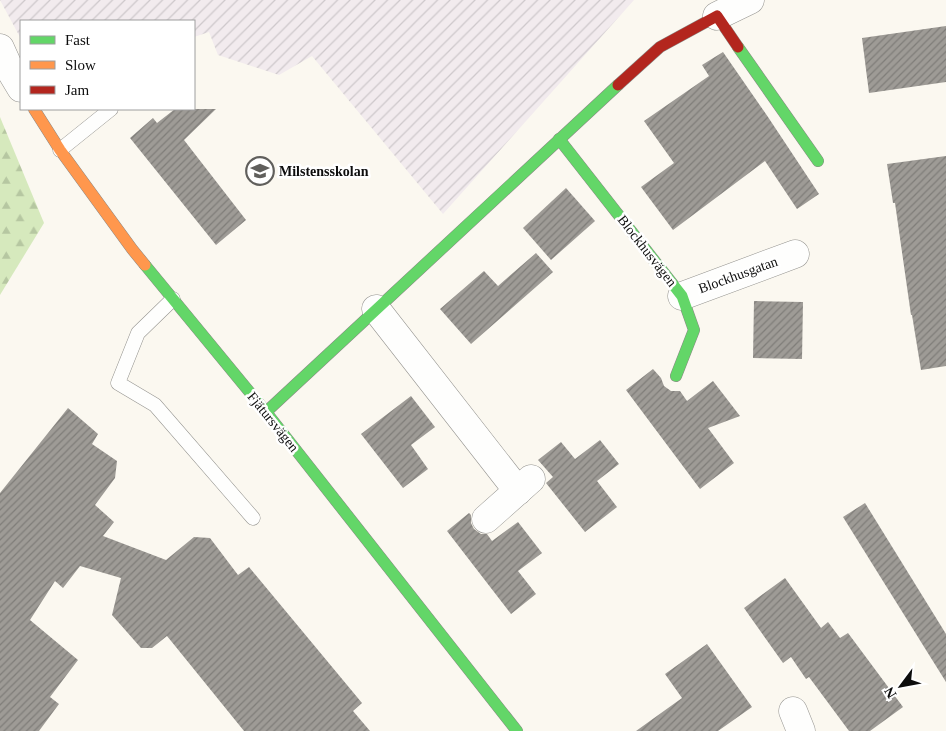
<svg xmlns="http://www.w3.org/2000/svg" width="946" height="731" font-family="Georgia,serif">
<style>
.industrial{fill:url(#industrial-furrows)}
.forest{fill:url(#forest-firs)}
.building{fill:url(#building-hatch)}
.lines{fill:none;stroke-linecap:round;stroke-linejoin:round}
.lane-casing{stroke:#94938f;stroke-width:15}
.street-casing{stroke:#94938f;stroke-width:29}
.fast-casing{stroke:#8b8986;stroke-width:12}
.slow-casing{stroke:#8b8986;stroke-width:12}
.jam-casing{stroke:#8b8986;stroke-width:12}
.lane{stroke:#fefefd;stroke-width:14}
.street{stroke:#fefefd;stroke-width:28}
.fast{stroke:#63d668;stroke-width:11}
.slow{stroke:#ff974d;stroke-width:11}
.jam{stroke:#b3261e;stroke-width:11}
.labels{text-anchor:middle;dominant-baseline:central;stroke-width:5;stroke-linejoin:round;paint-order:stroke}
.poi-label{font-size:14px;font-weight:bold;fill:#0d0d0d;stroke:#fff;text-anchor:start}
.street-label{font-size:14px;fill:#0d0d0d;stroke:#fff}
</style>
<defs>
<pattern id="industrial-furrows" width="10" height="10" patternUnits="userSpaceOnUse" patternTransform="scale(1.25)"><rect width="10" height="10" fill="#f2ebee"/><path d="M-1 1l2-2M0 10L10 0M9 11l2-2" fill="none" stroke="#cec8cb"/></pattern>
<pattern id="forest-firs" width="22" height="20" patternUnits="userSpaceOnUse" patternTransform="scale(1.25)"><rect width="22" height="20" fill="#d6e9bd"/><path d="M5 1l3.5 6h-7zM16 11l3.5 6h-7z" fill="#b6c7a1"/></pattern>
<pattern id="building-hatch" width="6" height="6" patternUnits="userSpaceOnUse" patternTransform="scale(1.25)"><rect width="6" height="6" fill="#9e9b96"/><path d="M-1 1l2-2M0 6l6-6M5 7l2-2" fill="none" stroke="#7f7d79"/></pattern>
</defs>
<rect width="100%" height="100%" fill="#fbf8f0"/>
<path class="industrial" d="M0,0H634L443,214L312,56L279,75L218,55L209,32L194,37V21H21V39Z"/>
<path class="forest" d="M0,117L44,223L0,295Z"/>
<g class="building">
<path d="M946,26V82L869,93L862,38Z"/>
<path d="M723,52L768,117L819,194L797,209L765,161L673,230L641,187L674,163L644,121L709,76L702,65Z"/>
<path d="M175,109H216L184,140L246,220L216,245L130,138L153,118L157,123Z"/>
<path d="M946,156V366L921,370L912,315H911L895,203H893L887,164Z"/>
<path d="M566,188L595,221L551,260L523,228Z"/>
<path d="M536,253L553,272L471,344L440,309L484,271L498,286Z"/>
<path d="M754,301L803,302L802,359L753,358Z"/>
<path d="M653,369L661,378L664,386L671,391H680L687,401L713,381L740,416L708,428L734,463L700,489L626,390Z"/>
<path d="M411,396L435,427L411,445L428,469L403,488L361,434Z"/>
<path d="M68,408L98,434L92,444L117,461L115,478L95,505L114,522L103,536L166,560L194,537L210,538L238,575L249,567L362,703L353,711L370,731H244L167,636L152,648H141L112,615L121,578L80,566L63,588L55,581L30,620L78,660L50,697L59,704L39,731H0V493Z"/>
<path d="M600,440L619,464L597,481L617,507L585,532L546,483L553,477L538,460L561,442L575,459Z"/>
<path d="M865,503L946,634V682L843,517Z"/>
<path d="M469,513L471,515V523L474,529L481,534H487L492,541L518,522L542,553L518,571L536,594L511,614L447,531Z"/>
<path d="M785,578L821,628L828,622L840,638L848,633L903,707L870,731H849L809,677L806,679L791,657L783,663L744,608Z"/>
<path d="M707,644L752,707L718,731H636L682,698L665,674Z"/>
</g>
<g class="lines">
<defs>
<g id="lane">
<path d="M60,150L111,109"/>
<path d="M173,299L138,333L118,383L155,405L253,518"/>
</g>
<g id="street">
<path d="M717,16L750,0"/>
<path d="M0,48L9,68L21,88"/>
<path d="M682,296L795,254"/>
<path d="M376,309L518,491"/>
<path d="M486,519L531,479"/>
<path d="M793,711L801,731"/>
</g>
<g id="fast">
<path d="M738,47L818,161"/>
<path d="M559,139L682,296L694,330L676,376"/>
<path d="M145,265L266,412L517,731"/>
<path d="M266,412L618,85"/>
</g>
<path id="slow" d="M34,109L60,150L132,249L145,265"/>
<path id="jam" d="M618,85L660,47L717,16L738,47"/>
</defs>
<use href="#lane" class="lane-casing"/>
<use href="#street" class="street-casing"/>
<use href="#fast" class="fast-casing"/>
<use href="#slow" class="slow-casing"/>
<use href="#jam" class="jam-casing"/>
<use href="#lane" class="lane"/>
<use href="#street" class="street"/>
<use href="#fast" class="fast"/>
<use href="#slow" class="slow"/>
<use href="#jam" class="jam"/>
</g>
<defs>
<symbol id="school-ring" viewBox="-11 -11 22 22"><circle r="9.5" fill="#fff" stroke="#605f5c" stroke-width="1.5"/><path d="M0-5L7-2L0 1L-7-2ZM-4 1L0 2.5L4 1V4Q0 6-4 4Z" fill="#605f5c"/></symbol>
</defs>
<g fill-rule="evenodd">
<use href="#school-ring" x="244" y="155" width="32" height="32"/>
</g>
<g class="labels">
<g class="poi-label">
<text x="279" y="171">Milstensskolan</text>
</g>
<g class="street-label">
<text transform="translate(647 251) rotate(52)">Blockhusvägen</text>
<text transform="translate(738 275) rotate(-20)">Blockhusgatan</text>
<text transform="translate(273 422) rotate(51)">Fjätursvägen</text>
</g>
</g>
<rect x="20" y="20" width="175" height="90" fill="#ffffff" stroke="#9e9e9e"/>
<rect x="30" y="36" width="25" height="8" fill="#63d668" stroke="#9e9e9e"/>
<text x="65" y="45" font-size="15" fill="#0d0d0d">Fast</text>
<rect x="30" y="61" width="25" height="8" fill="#ff974d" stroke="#9e9e9e"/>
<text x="65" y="70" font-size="15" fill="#0d0d0d">Slow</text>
<rect x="30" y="86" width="25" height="8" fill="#b3261e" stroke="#9e9e9e"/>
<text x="65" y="95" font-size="15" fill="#0d0d0d">Jam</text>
<g transform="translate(901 686) rotate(238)" stroke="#ffffff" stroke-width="4" paint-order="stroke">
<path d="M0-4L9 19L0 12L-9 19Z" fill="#0d0d0d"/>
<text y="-8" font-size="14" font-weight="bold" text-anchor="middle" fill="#0d0d0d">N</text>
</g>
</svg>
